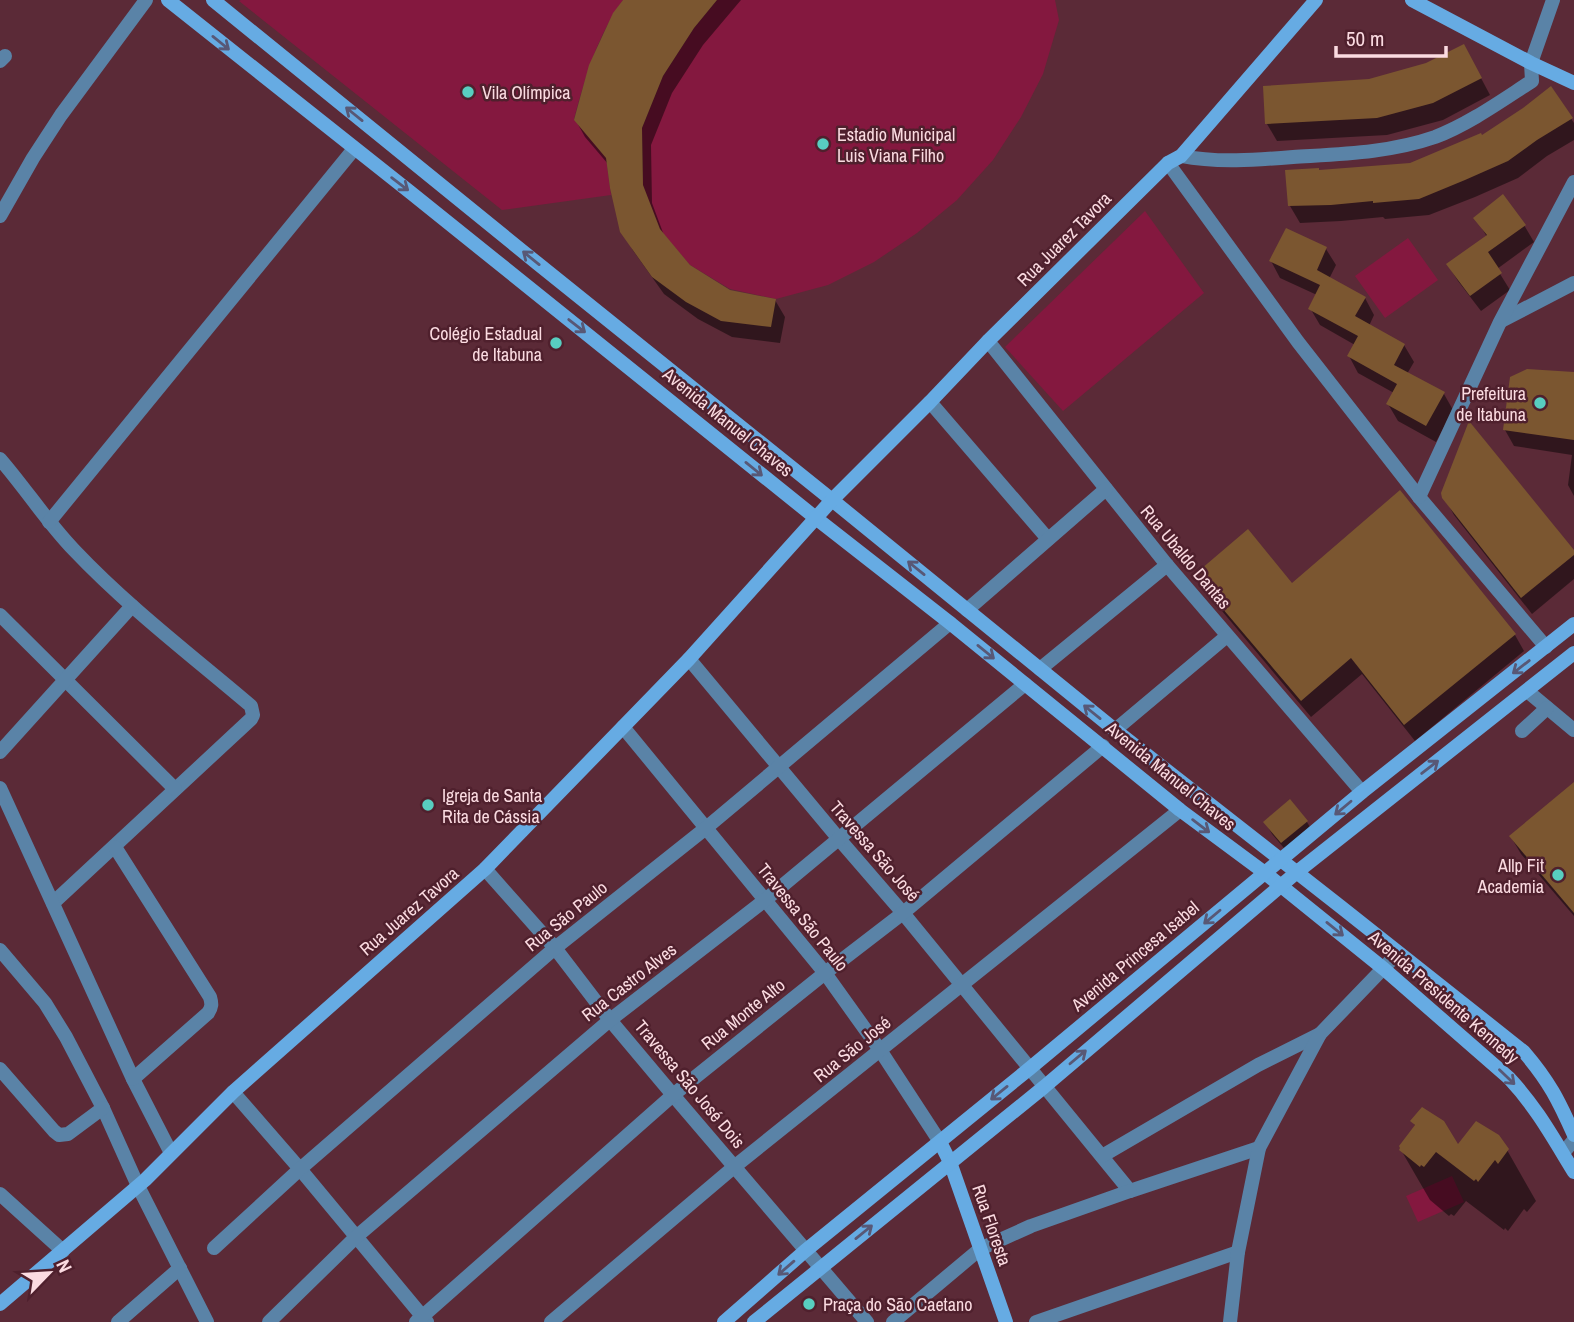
<svg xmlns="http://www.w3.org/2000/svg" width="1574" height="1322" font-family="'Archivo Narrow',sans-serif">
<style>
.green{fill:#84183f}
.shadow{fill:#0007}
.building{fill:#7b5630}
.lines{fill:none;stroke-linecap:round;stroke-linejoin:round}
.street{stroke:#5a83a7;stroke-width:14}
.secondary{stroke:#66abe3;stroke-width:14}
.oneway{stroke:#585876}
.poi-dot{fill:#58cec0;stroke:#4f202d;stroke-width:2.5}
.labels{text-anchor:middle;dominant-baseline:central;stroke-width:5;stroke-linejoin:round;paint-order:stroke}
.poi-label{font-size:18px;fill:#fbdbe1;stroke:#4f202d;text-anchor:start}
.street-label{font-size:18px;fill:#fbdbe1;stroke:#4f202d}
</style>
<rect width="100%" height="100%" fill="#5b2a37"/>
<g class="green">
<path d="M241,0H623C597,36 585,78 574,119L606,158L611,195L502,210L239,1Z"/>
<path d="M717,0H1055L1059,20L1043,74L1021,117L993,160L957,200L917,233L874,262L828,285L776,299L730,289L690,265L659,229L643,185L642,128L663,76L694,28Z"/>
<path d="M1145,211L1204,293L1063,411L1005,347Z"/>
<path d="M1408,238L1438,280L1385,318L1355,276Z"/>
<path d="M1452,1176L1464,1202L1418,1222L1406,1196Z"/>
</g>
<g class="shadow">
<path d="M625,0H741L703,45L672,93L651,145L652,203L665,238L688,267L729,291L775,300L785,317L780,343L732,337L698,319L664,294L632,249L608,164L585,137L575,119Z"/>
<path d="M1473,63L1490,95L1443,120L1387,135L1277,141L1267,124L1369,81Z"/>
<path d="M1551,89L1574,123V140L1547,156L1518,178L1475,197L1429,215L1385,219L1383,217L1341,221L1300,223L1290,206L1320,172L1410,165L1482,138Z"/>
<path d="M1476,218L1524,225L1534,242L1497,269L1510,290L1481,311L1458,281L1448,265L1487,237Z"/>
<path d="M1326,249L1336,265L1329,279L1365,298L1374,315L1369,326L1404,345L1414,362L1407,374L1444,394L1453,410L1436,442L1398,421L1388,404L1394,393L1358,373L1349,356L1355,345L1320,325L1310,308L1317,295L1280,278L1271,261Z"/>
<path d="M1574,374V496L1568,485L1572,455L1514,446L1505,430Z"/>
<path d="M1444,497L1574,552V579L1532,614L1454,515Z"/>
<path d="M1196,575L1292,585L1515,635L1524,651L1415,741L1362,674L1311,717L1206,592Z"/>
<path d="M1574,783V916L1521,854L1511,837Z"/>
<path d="M1265,822H1307L1314,834L1289,854L1272,834Z"/>
<path d="M1412,1121L1458,1147L1507,1150L1536,1201L1527,1212L1524,1209L1508,1231L1505,1228L1504,1230L1466,1201L1454,1216L1451,1214L1449,1216L1430,1200L1401,1150L1416,1127Z"/>
</g>
<g class="building">
<path d="M623,0H717L694,28L663,76L642,128L643,185L660,229L690,265L730,290L776,299L771,327L721,321L686,302L652,277L620,232L610,188L606,158L574,120L589,65L613,13Z"/>
<path d="M1464,44L1482,78L1433,103L1377,118L1265,124L1263,86L1369,79L1426,63Z"/>
<path d="M1551,86L1573,118L1537,140L1508,161L1465,180L1419,199L1373,203V201L1331,205L1288,206L1285,170L1319,168V170L1410,163L1481,133L1482,135L1523,108Z"/>
<path d="M1503,194L1526,225L1488,252L1502,273L1470,296L1446,264L1487,235L1473,218Z"/>
<path d="M1286,228L1327,247L1317,270L1366,297L1355,316L1405,344L1394,365L1445,392L1426,426L1386,404L1397,384L1347,356L1358,336L1308,309L1320,285L1269,261Z"/>
<path d="M1527,369L1574,372V440L1503,430L1510,377Z"/>
<path d="M1469,421L1574,550V555L1521,598L1442,498L1441,493Z"/>
<path d="M1400,490L1516,634L1404,725L1351,658L1301,701L1194,575L1248,529L1292,583Z"/>
<path d="M1574,782V913L1509,836Z"/>
<path d="M1290,799L1308,821L1281,843L1263,822Z"/>
<path d="M1422,1107L1444,1121L1458,1144L1476,1121L1499,1135L1509,1149L1498,1164L1495,1160L1478,1182L1476,1179L1474,1181L1436,1152L1424,1167L1421,1165L1420,1167L1399,1150L1400,1148L1399,1146L1415,1125L1410,1121Z"/>
</g>
<g class="lines">
<g class="street">
<path d="M0,61L5,56"/>
<path d="M1181,156C1217,163 1256,160 1293,157C1340,154 1389,153 1435,137C1469,124 1501,101 1532,81L1531,63L1553,0"/>
<path d="M1168,163L1298,342L1419,497L1546,647"/>
<path d="M0,216L33,158L61,115L146,0"/>
<path d="M1501,321L1574,283"/>
<path d="M988,341L1167,565L1362,792"/>
<path d="M930,402L1048,539"/>
<path d="M0,459C26,489 47,522 74,550C128,607 191,655 251,706L253,715L251,719L53,903"/>
<path d="M1419,497L1500,322L1574,182"/>
<path d="M49,522L354,149"/>
<path d="M967,610L1106,489"/>
<path d="M0,615L175,789"/>
<path d="M689,659L839,839L903,913L1130,1191L1259,1148"/>
<path d="M1040,669L1167,565"/>
<path d="M1527,691L1574,730"/>
<path d="M623,727L825,973L880,1050L940,1142"/>
<path d="M1115,730L1227,636"/>
<path d="M1522,731L1547,708"/>
<path d="M0,752L132,606"/>
<path d="M0,788L133,1079L171,1153"/>
<path d="M115,847L210,997C212,1004 212,1007 208,1013L133,1079"/>
<path d="M485,869L555,948L610,1020L673,1095L867,1322"/>
<path d="M0,950L45,1003L66,1037L103,1108L138,1186L207,1322"/>
<path d="M0,1069L54,1131L59,1135L68,1134L103,1108"/>
<path d="M233,1092L300,1169L427,1322"/>
<path d="M1563,1153L1574,1140"/>
<path d="M1102,1156L1258,1065L1320,1034"/>
<path d="M0,1194L63,1251"/>
<path d="M214,1248L300,1169L555,948L706,828L950,623"/>
<path d="M118,1322L180,1268"/>
<path d="M269,1322L356,1237L610,1020L765,900L1025,684"/>
<path d="M416,1322L673,1095L825,973L903,913L1103,746"/>
<path d="M551,1322L734,1167L1180,810"/>
<path d="M893,1322L980,1249L1031,1226L1130,1191"/>
<path d="M1036,1322L1238,1252"/>
<path d="M1230,1322L1238,1252L1259,1148L1320,1034L1398,953"/>
</g>
<g class="secondary">
<path d="M168,0L410,192L817,519L950,623L1180,810L1265,873L1384,969L1509,1078C1537,1108 1553,1138 1574,1172"/>
<path d="M213,0L537,263L832,500L1115,730L1341,907L1524,1052C1549,1081 1559,1101 1574,1135"/>
<path d="M1412,0L1531,63L1574,83"/>
<path d="M940,1142L950,1162L1006,1322"/>
<path d="M0,1304L145,1180L233,1092L485,869L689,659L832,500L930,402L988,341L1168,163L1181,156L1316,0"/>
<path d="M724,1322L805,1251L1029,1069L1362,792L1574,624"/>
<path d="M754,1322L1044,1087L1297,872L1574,653"/>
</g>
</g>
<defs><path id="oneway-shaft" d="M-6 0H5M1.5-3L5.5 0L1.5 3" fill="none" stroke-width="1.6" stroke-linecap="round" stroke-linejoin="round" transform="scale(1.75)"/></defs>
<g class="oneway">
<use href="#oneway-shaft" transform="translate(221 43) rotate(39)"/>
<use href="#oneway-shaft" transform="translate(354 114) rotate(-141)"/>
<use href="#oneway-shaft" transform="translate(400 184) rotate(37)"/>
<use href="#oneway-shaft" transform="translate(531 258) rotate(-141)"/>
<use href="#oneway-shaft" transform="translate(577 326) rotate(38)"/>
<use href="#oneway-shaft" transform="translate(754 469) rotate(39)"/>
<use href="#oneway-shaft" transform="translate(916 568) rotate(-141)"/>
<use href="#oneway-shaft" transform="translate(986 652) rotate(39)"/>
<use href="#oneway-shaft" transform="translate(1521 667) rotate(142)"/>
<use href="#oneway-shaft" transform="translate(1092 712) rotate(-141)"/>
<use href="#oneway-shaft" transform="translate(1430 767) rotate(-38)"/>
<use href="#oneway-shaft" transform="translate(1343 808) rotate(140)"/>
<use href="#oneway-shaft" transform="translate(1201 826) rotate(37)"/>
<use href="#oneway-shaft" transform="translate(1212 917) rotate(140)"/>
<use href="#oneway-shaft" transform="translate(1335 929) rotate(39)"/>
<use href="#oneway-shaft" transform="translate(1078 1057) rotate(-40)"/>
<use href="#oneway-shaft" transform="translate(1507 1077) rotate(44)"/>
<use href="#oneway-shaft" transform="translate(999 1093) rotate(141)"/>
<use href="#oneway-shaft" transform="translate(864 1232) rotate(-39)"/>
<use href="#oneway-shaft" transform="translate(786 1268) rotate(139)"/>
</g>
<g class="poi-dot">
<circle cx="468" cy="92" r="7"/>
<circle cx="823" cy="144" r="7"/>
<circle cx="556" cy="343" r="7"/>
<circle cx="1540" cy="403" r="7"/>
<circle cx="428" cy="805" r="7"/>
<circle cx="1558" cy="875" r="7"/>
<circle cx="809" cy="1304" r="7"/>
</g>
<g class="labels">
<g class="poi-label">
<text x="482" y="92">Vila Olímpica</text>
<text x="837" y="134">Estadio Municipal<tspan x="837" dy="21">Luis Viana Filho</tspan></text>
<text x="542" y="333" text-anchor="end">Colégio Estadual<tspan x="542" dy="21">de Itabuna</tspan></text>
<text x="1526" y="393" text-anchor="end">Prefeitura<tspan x="1526" dy="21">de Itabuna</tspan></text>
<text x="442" y="795">Igreja de Santa<tspan x="442" dy="21">Rita de Cássia</tspan></text>
<text x="1544" y="865" text-anchor="end">Allp Fit<tspan x="1544" dy="21">Academia</tspan></text>
<text x="823" y="1304">Praça do São Caetano</text>
</g>
<g class="street-label">
<text transform="translate(1064 239) rotate(-45)">Rua Juarez Tavora</text>
<text transform="translate(728 422) rotate(39)">Avenida Manuel Chaves</text>
<text transform="translate(1186 557) rotate(50)">Rua Ubaldo Dantas</text>
<text transform="translate(1171 776) rotate(39)">Avenida Manuel Chaves</text>
<text transform="translate(875 851) rotate(49)">Travessa São José</text>
<text transform="translate(409 911) rotate(-41)">Rua Juarez Tavora</text>
<text transform="translate(566 916) rotate(-39)">Rua São Paulo</text>
<text transform="translate(803 917) rotate(51)">Travessa São Paulo</text>
<text transform="translate(1135 956) rotate(-40)">Avenida Princesa Isabel</text>
<text transform="translate(629 982) rotate(-38)">Rua Castro Alves</text>
<text transform="translate(1444 997) rotate(41)">Avenida Presidente Kennedy</text>
<text transform="translate(743 1014) rotate(-39)">Rua Monte Alto</text>
<text transform="translate(852 1049) rotate(-39)">Rua São José</text>
<text transform="translate(690 1084) rotate(50)">Travessa São José Dois</text>
<text transform="translate(992 1225) rotate(71)">Rua Floresta</text>
</g>
</g>
<g transform="translate(49 1273) rotate(65)" stroke="#4f202d" stroke-width="5" paint-order="stroke">
<path d="M0-5L12 26L0 18L-12 26Z" fill="#fbdbe1"/>
<text y="-10" font-size="19" font-weight="bold" text-anchor="middle" fill="#fbdbe1">N</text>
</g>
<path d="M1336 46v10h110v-10" fill="none" stroke="#fbdbe1" stroke-width="3.5"/>
<text x="1346" y="46" font-size="21" fill="#fbdbe1" stroke="#4f202d" stroke-width="5" paint-order="stroke">50 m</text>
</svg>
